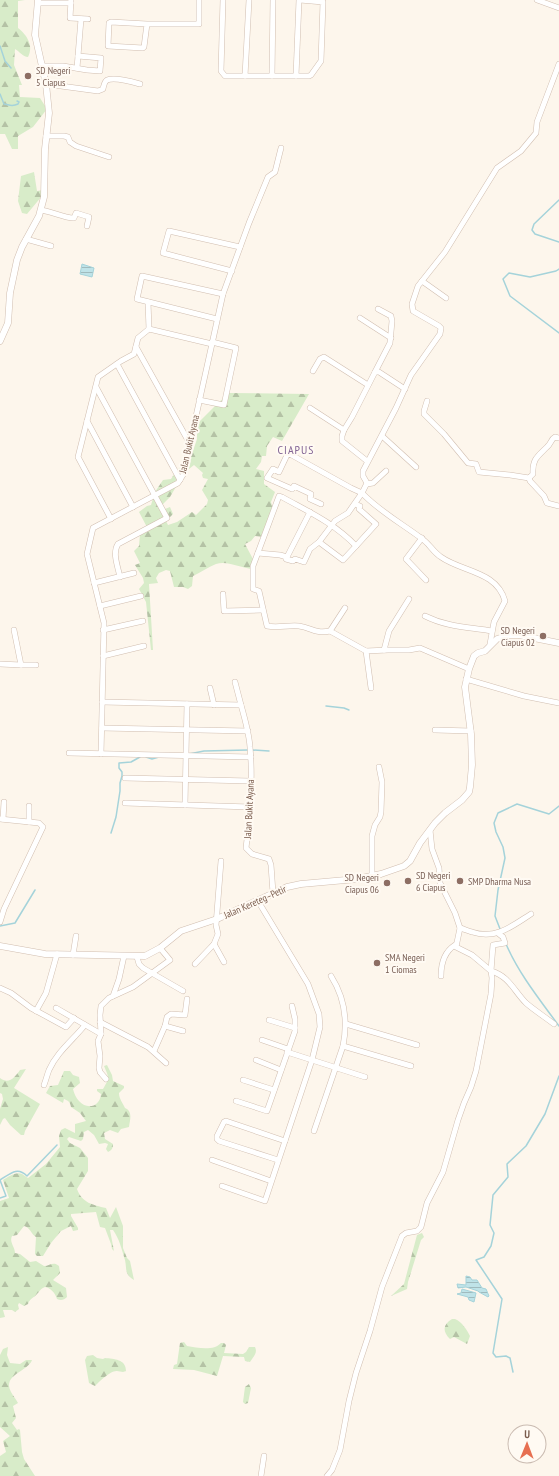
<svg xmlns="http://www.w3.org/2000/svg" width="559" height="1476" font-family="'PT Sans Narrow',sans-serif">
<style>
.forest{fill:url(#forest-firs);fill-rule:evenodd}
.water{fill:url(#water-rules);stroke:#a5d3da}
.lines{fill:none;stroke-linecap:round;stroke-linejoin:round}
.stream{stroke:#a5d3da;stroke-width:1.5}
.minor-casing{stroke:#d1beb0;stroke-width:6}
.tertiary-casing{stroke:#d1beb0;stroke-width:7}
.minor{stroke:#fff;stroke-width:5}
.tertiary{stroke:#fff;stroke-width:6}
.education-dot{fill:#8d6e63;stroke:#fffaf3;stroke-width:1.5}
.labels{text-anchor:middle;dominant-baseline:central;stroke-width:4;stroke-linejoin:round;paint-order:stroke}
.education-label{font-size:10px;fill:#785e54;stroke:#fffaf3;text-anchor:start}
.street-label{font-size:10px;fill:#7a5c4d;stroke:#fffaf3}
.quarter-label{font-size:12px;letter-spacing:1px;fill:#846695;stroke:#fffaf3}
</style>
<defs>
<pattern id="forest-firs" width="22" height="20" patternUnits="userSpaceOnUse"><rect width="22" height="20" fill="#d8ecc9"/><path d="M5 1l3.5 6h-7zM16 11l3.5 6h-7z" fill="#b4c2a5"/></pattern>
<pattern id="water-rules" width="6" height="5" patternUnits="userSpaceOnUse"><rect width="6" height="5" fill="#bfe3e8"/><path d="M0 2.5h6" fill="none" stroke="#a0bbbe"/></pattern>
</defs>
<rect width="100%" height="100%" fill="#fdf6ec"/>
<g class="forest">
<path d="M0,0H25L18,1V28C27,35 34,46 28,57C23,57 19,51 15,49L14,65L22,85H19L20,97L40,98L47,109L33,127L18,136V149H12L5,134H0Z"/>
<path d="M34,172L37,191L43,190L42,196L27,214L22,213L18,201L21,176Z"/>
<path d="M229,393L309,394L282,441L273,437L267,446L266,456H262L261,462L256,469L264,471V484L275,492L271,502C275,513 272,528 265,537L255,536L251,541L245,544L254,561V569C242,569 228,560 216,564C208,567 200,573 193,576L192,586L188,589L183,587H174L170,571L166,570L159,573L156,578L158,583L149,584L153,650H151L146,602L139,589L144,583L143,578L135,565L140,563L134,551L139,546L140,534L149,531L139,512L147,506L151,505L155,492L163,480L171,479L177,470L190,460L197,439V424L216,405ZM194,465L203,473L202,475L203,478L208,479L202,490L208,500L207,504L196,515L192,512L177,522L168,525L166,521L173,514L170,507L165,509L161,506L170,497L184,473Z"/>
<path d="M107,1065L112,1075L113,1081L124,1086V1088L119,1093C119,1099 123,1103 125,1108C133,1111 130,1120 129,1127L121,1129L118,1133L110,1130L104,1133L105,1139L113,1144C113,1148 112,1150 108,1152L106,1149L108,1144L105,1143L99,1144L94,1135L88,1130L84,1132L83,1139L81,1141L69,1137L67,1139L70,1143L80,1148L88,1158V1171L77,1189C82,1203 93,1205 106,1208L110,1218L116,1207L123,1226V1248L127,1258L130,1261L134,1280C124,1274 127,1269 125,1260C122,1250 119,1238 113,1230H110L114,1251L112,1249L111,1244L105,1228L100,1227L96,1212L71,1214V1216L78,1228V1230L73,1231L71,1226L61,1231L51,1243L43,1256H37L35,1254L36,1237C31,1234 30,1227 24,1226L17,1235L12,1236C9,1242 15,1247 15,1253L20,1254L30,1262L36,1261L44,1266C50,1266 53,1261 59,1266L60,1273L53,1280L66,1288L67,1297C64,1300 61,1301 57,1299C55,1293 51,1288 45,1287C40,1289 40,1291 37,1294C34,1298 30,1298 28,1304L24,1306L19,1303L18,1305L19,1309L15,1312L12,1310H3L5,1317L0,1318V1201L9,1198L3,1180C8,1177 16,1171 22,1174C24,1175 26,1177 28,1178L46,1164L60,1147L59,1136L61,1130L65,1128L75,1133V1124L86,1121L80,1113L71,1107C70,1102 69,1101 64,1099L63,1103L46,1093L50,1086L58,1085L64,1071H70L73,1075L79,1077L80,1083L73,1089C74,1093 76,1098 79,1101C87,1110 100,1107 101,1094L97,1091V1089H103C110,1077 109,1078 104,1066Z"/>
<path d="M26,1069L14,1088L40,1104L25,1131L24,1135H21L10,1125L5,1118L3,1119L0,1125V1109L3,1099L2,1094L0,1093V1078C9,1085 15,1077 20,1070Z"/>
<path d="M422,1233L424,1237L421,1240L408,1282L407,1289L391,1296L404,1284L417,1235Z"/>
<path d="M452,1319H455C462,1322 467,1330 470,1336L467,1344L454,1337L450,1339C443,1332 442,1325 452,1319Z"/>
<path d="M184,1342L187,1346C198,1348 214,1351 221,1343H224L226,1345L224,1353L243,1354L246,1352L249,1347H255C258,1353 253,1357 250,1362L245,1361L244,1357L223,1356L217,1376L194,1370L173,1369L174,1365L177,1364L180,1343Z"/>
<path d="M8,1347L7,1355L10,1363L20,1364L26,1360H32C28,1372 2,1374 11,1392C13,1396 16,1399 18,1403L13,1406L16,1418L12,1423L17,1430L19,1429L20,1430L22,1452L24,1459L35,1476H0V1456L6,1452L3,1441L10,1436L0,1427V1355L3,1349Z"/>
<path d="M93,1355L97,1358L103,1359L105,1358C114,1359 126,1359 126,1371L123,1372C121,1372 119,1371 117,1371C111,1370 99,1382 95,1386L89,1383L85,1360L87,1356Z"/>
<path d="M249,1384L251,1388L248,1403L245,1404L243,1402L245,1387Z"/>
</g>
<g class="water">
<path d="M82,264L94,268L92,277L80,274Z"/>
<path d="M466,1276L470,1277L472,1280H477L482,1288L486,1289L489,1296L488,1297L479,1292L478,1291L466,1287L458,1288L457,1284L466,1285Z"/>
<path d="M462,1289L476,1293L474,1302L469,1300L468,1297L457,1294L461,1293Z"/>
</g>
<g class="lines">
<g class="stream">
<path d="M0,46L5,61L11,68"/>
<path d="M0,94L4,104C10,105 12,107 18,104L19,102L17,101"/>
<path d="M559,200L534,224L532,230L535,234L559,242"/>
<path d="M559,269L556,271L530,277L509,273L503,279L510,296L559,333"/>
<path d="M326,706L344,708L349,710"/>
<path d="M252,750L269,751"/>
<path d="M189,754L204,751L248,750"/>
<path d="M146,757L152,759L159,757"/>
<path d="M111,833L116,817L120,791V783L122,776V772L119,768V763L131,762L140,757"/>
<path d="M0,926L15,923L35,890"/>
<path d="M500,929L495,916L498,890L505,858L503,847L496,832L494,823L498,813L517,804L549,814L559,806"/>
<path d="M506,944C519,974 540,1000 559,1026"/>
<path d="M0,1180C10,1174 17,1166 27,1176L57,1145"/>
<path d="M0,1180L6,1196L0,1198"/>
<path d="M513,1372L510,1358L506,1356L496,1357L493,1353L502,1299L476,1260L484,1257L491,1246L494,1233L490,1225L493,1195L508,1177L507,1164L526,1146L545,1114L559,1076"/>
</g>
<defs>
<g id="minor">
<path d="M71,0L70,18L88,19"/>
<path d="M223,0L221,71L225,76H309L311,75L321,61L323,2L300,0"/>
<path d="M537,0L559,8"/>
<path d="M38,3H71"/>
<path d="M147,24L144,47L143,48L108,46L109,23L111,22L147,24H199V0"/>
<path d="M42,66H63L87,70L100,71L101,58L78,56"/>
<path d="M77,68L81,19"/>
<path d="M245,76L249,0"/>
<path d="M272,76L273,0"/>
<path d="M296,76L299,0"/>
<path d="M46,84L98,91L103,89C104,85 104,82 107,80C114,77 133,82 140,84"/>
<path d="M46,136H64L68,137L70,142L76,146L109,157"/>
<path d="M41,210C50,211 67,219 74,218L76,213L89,217L87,226"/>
<path d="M26,239L51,246"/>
<path d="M232,271L163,253L169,231L240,247"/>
<path d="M422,281L446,298"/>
<path d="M148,302L149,329"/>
<path d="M360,318L391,338"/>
<path d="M217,319L137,299L142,276L223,294"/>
<path d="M149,329L212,344"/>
<path d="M136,347L190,444"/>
<path d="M117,364L180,480"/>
<path d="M313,371L320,359L324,357L368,385"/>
<path d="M375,372L390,343L392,321L391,316L378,309"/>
<path d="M96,387L167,518L118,544C112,553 118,567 120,577"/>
<path d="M199,400L224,405L236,348L212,342"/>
<path d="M427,401L424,411V414L444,434L468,463L476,464L479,472L510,475L529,478L533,474C532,459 538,456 547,447C551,444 551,439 555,437L559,438"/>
<path d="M310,408L344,430"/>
<path d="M87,421L133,507"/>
<path d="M382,436L416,467"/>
<path d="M367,461L342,441V436L344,430L352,417L375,372H379L405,389"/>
<path d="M529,478L530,481L544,496L547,503L559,506"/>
<path d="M367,484L373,483L386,471"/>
<path d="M355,504L360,506L359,509L376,524L356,546"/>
<path d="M111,519L78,457L98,377L121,361L134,354L138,338L149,329"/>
<path d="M422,538L406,559L426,580"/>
<path d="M319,542L343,560L356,546C334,523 309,512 282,497L279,496L253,566V589L259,591L267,626C278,628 288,625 299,626C312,628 315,634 330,631"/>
<path d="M258,553L280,555L287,557L286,559L293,561L295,559L304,562L310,549L319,542L335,521L348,513L362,493L351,488L288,453L279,472L273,469L267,478L292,489L294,486L311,494L310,499L321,504"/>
<path d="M287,557L310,512"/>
<path d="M94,583L134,573"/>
<path d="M223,594L224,611L263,610"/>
<path d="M100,606L141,596"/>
<path d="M345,608L330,631L366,651L371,688"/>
<path d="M425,616C447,627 468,627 492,631"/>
<path d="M14,630L21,665"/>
<path d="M103,630L143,621"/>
<path d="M490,644L494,622L505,601C497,571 462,572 441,557C433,552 429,543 421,538C401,523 379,511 362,493L367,483L363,476V471L396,408L411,375L440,334L441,328L439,326L413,311L412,304L418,286L445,252L497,168L521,151L536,133L537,122L559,64"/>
<path d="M384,650L389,631L409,599"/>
<path d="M366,651L388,650H409L420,648L469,669"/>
<path d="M103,656L144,646"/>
<path d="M0,664L21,665H36"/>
<path d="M466,679L524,696L559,703"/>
<path d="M235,682L241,705"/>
<path d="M210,688L214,705"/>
<path d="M102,702L241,705C245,719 249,733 250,747C253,779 250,817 246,848L252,854L269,859L271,865L273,893"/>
<path d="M102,728L248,731"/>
<path d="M435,730L471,731"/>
<path d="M69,753L251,757"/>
<path d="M101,754L104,623L87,554L93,528L178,483L183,475L223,294L249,223L268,177L275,172L281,148"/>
<path d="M125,778L250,781"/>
<path d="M125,803L250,807"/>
<path d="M185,805L187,704"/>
<path d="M0,819L39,823L43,827L4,909L0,922"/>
<path d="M3,819L4,802"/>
<path d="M29,822V806"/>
<path d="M372,876V836L375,825L380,817L381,812L382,782L379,767"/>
<path d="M460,928C464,929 468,931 472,932C496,940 512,926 531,914"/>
<path d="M499,934L503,937L505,943L493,945L491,971C509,976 514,991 526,1003C534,1010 545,1017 554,1024"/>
<path d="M214,944L224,962"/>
<path d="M73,955L76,936"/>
<path d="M137,957L139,964L143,968L183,991"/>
<path d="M195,964L214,944L218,934L216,925L221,861"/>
<path d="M441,976C441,963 444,952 455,945"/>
<path d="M0,988L11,993L31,1008L66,1027L74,1018"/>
<path d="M113,996L119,979L124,956"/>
<path d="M56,1008L101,1034"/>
<path d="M36,1011L46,993L57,954"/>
<path d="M269,1020L295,1028"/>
<path d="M100,1022L148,1047L166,1063"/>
<path d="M346,1024L417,1045"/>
<path d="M165,1026L183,1031"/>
<path d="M262,1040L288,1049"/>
<path d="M343,1046L411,1066"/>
<path d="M154,1051L165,1026L167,1017L171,1014L185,1015L187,999"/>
<path d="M287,1052L365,1077"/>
<path d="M256,1060L281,1070"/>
<path d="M106,1079L100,1072L99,1068L100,1056L98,1041L101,1034L100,1015L101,1006L109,998L133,987L170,960L160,948"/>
<path d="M243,1080L274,1090"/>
<path d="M44,1085C46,1080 47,1075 49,1070C57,1052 73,1040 85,1025"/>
<path d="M236,1101L267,1111L295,1031V1019L292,1006"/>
<path d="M314,1131L343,1046C348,1021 345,998 331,976"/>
<path d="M212,1160L271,1181"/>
<path d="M278,1160L219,1141L217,1139V1136L224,1122L226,1121L285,1141"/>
<path d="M222,1186L265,1201L312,1060L320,1027L319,1014L308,984L258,901"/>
<path d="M261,1476L264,1456"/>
<path d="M327,1476L332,1470L340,1450L349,1401L356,1373L370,1331L382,1287L402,1236L406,1233L417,1231L421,1227L427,1203L443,1172L458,1120L464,1103L471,1087L476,1071L491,994L492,978L491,971L472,955L456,947L460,928L455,913L440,883L439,868L432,849L430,830"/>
</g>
<g id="tertiary">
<path d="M0,341L8,323L10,293L17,260L22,247L39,216L44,197L45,149L49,113L46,84L35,35L38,0"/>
<path d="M0,946L45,954L145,956L160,948L181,931L217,919L287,887L301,884L357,879L381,874L404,866L410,861L420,843L435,823L445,813L462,800L469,792L470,787L472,765L471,734L465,687L469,669L474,656L478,653L485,651L497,639L509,635H519L559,643"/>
</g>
</defs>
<use href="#minor" class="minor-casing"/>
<use href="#tertiary" class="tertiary-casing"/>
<use href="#minor" class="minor"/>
<use href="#tertiary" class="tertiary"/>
</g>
<g class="education-dot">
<circle cx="28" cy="76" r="4"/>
<circle cx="543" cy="636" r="4"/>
<circle cx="408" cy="881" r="4"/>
<circle cx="460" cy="881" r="4"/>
<circle cx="387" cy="883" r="4"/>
<circle cx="377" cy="963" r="4"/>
</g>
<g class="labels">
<g class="education-label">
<text x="36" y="70">SD Negeri<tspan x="36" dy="12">5 Ciapus</tspan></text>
<text x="535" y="630" text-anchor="end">SD Negeri<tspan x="535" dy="12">Ciapus 02</tspan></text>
<text x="416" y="875">SD Negeri<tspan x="416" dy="12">6 Ciapus</tspan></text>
<text x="379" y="877" text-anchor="end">SD Negeri<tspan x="379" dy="12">Ciapus 06</tspan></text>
<text x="468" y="881">SMP Dharma Nusa</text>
<text x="385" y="957">SMA Negeri<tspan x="385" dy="12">1 Ciomas</tspan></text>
</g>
<g class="street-label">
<text transform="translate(189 444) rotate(-77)">Jalan Bukit Ayana</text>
<text transform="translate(249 809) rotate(-87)">Jalan Bukit Ayana</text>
<text transform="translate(255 902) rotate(-24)">Jalan Kereteg–Petir</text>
</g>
<g class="quarter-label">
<text x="296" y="449">CIAPUS</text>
</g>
</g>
<g transform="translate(527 1444) rotate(1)"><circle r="19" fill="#fffaf3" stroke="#cabbb1"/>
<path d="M0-3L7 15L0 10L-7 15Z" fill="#e76f51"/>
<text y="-6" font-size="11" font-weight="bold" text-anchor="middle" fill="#7a5c4d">U</text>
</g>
</svg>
